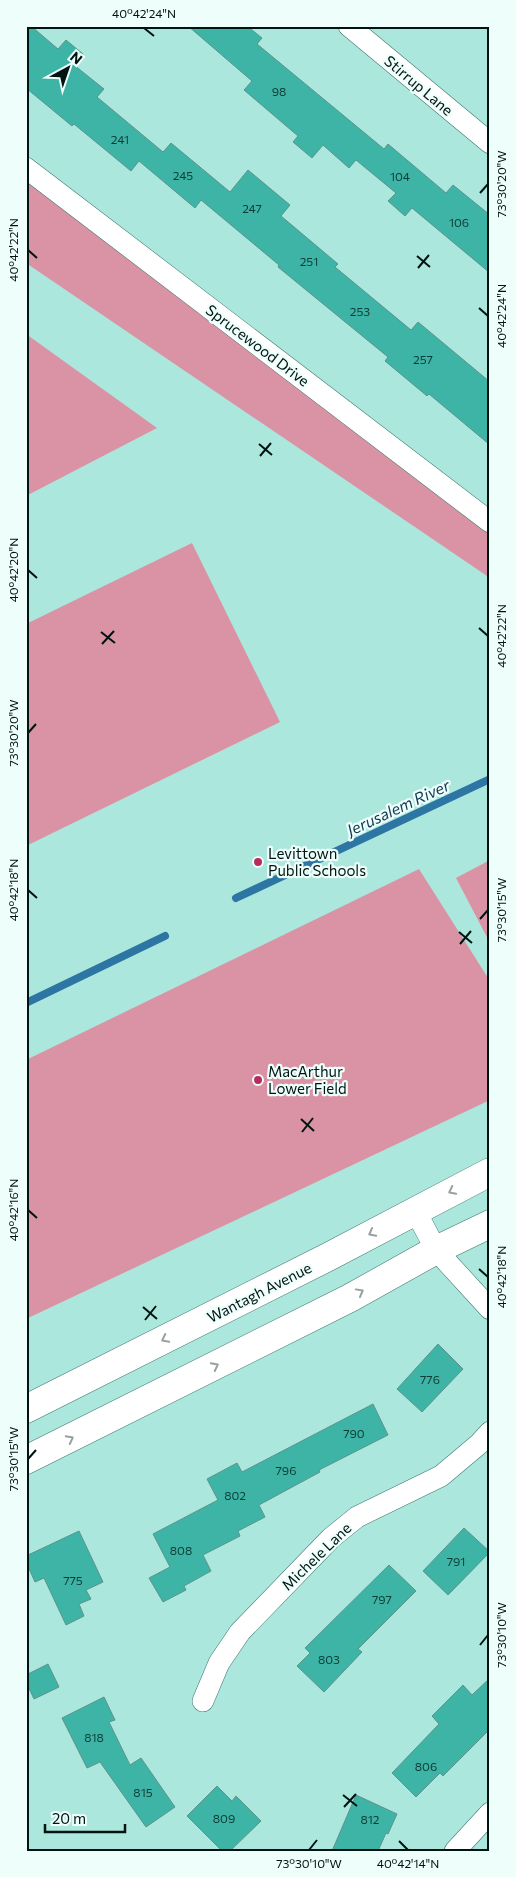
<svg xmlns="http://www.w3.org/2000/svg" width="516" height="1877" font-family="Commissioner,sans-serif">
<style>
.green{fill:#da93a4}
.lines{fill:none;stroke-linecap:round;stroke-linejoin:round}
.stream{stroke:#2d75a3;stroke-width:8}
.building{fill:#3db4a6;stroke:#5c948c}
.street-casing{stroke:#3d766e;stroke-width:22}
.secondary-casing{stroke:#3d766e;stroke-width:29}
.street{stroke:#fff;stroke-width:21}
.secondary{stroke:#fff;stroke-width:28}
.oneway{stroke:#99a1a0}
.ticks{fill:none;stroke:#001411;stroke-width:2}
.poi-dot{fill:#b82b5f;stroke:#edfefb;stroke-width:2}
.labels{text-anchor:middle;dominant-baseline:central;stroke-width:4.5;stroke-linejoin:round;paint-order:stroke}
.number-label{font-size:12px;fill:#0f3c36}
.street-label{font-size:15px;fill:#001411;stroke:#edfefb}
.poi-label{font-size:15px;fill:#001411;stroke:#edfefb;text-anchor:start}
.water-label{font-size:16px;font-style:italic;fill:#133955;stroke:#edfefb}
.neatline{fill:none;stroke:#001411;stroke-width:2}
.ticks-label{font-size:12px;text-anchor:middle;fill:#001411}
</style>
<rect width="100%" height="100%" fill="#ace7dd"/>
<g class="green">
<path d="M26,173L490,527V578L26,263Z"/>
<path d="M26,334L157,428L26,496Z"/>
<path d="M192,543L280,722L26,846V624Z"/>
<path d="M490,860V943L456,878Z"/>
<path d="M419,869L490,981V1100L26,1319V1060Z"/>
</g>
<g class="lines">
<g class="stream">
<path d="M236,898L490,779"/>
<path d="M26,1003L165,936"/>
</g>
</g>
<g class="building">
<path d="M26,26H31L58,49L66,40L83,54L74,65L104,89L97,97L163,152L171,143L230,192L248,170L290,205L281,216L338,264L335,267L411,330L418,322L490,382V445L429,394L427,396L385,361L388,357L278,267L279,265L201,200L195,208L139,161L131,171L74,124L72,126L26,88Z"/>
<path d="M188,26H247L262,38L257,44L384,149L388,144L446,193L453,185L490,215V273L412,208L405,216L388,201L396,193L356,160L349,168L323,145L312,158L293,142L298,136L244,90L252,81Z"/>
<path d="M438,1344L463,1369L422,1412L397,1389Z"/>
<path d="M373,1404L388,1435L319,1470L320,1472L259,1505L265,1517L238,1531L240,1536L203,1555L211,1571L184,1586L186,1590L163,1602L149,1578L170,1567L153,1534L218,1500L207,1479L237,1463L242,1472Z"/>
<path d="M464,1528L490,1552L448,1595L423,1571Z"/>
<path d="M79,1531L103,1582L86,1590L91,1599L79,1604L84,1616L66,1625L44,1578L35,1582L26,1562V1556Z"/>
<path d="M389,1565L416,1591L358,1649L362,1652L324,1692L297,1666L310,1653L305,1648Z"/>
<path d="M48,1664L59,1687L34,1699L26,1682V1675Z"/>
<path d="M490,1678V1729L443,1776L440,1773L416,1797L392,1773L439,1724L432,1716L463,1685L472,1695Z"/>
<path d="M104,1697L115,1720L109,1722L130,1765L141,1758L175,1807L146,1827L100,1762L87,1768L62,1718Z"/>
<path d="M217,1786L232,1801L236,1796L261,1821L230,1851H222L187,1816Z"/>
<path d="M356,1795L397,1814L388,1834L386,1833L378,1851H332Z"/>
</g>
<g class="lines">
<defs>
<g id="street">
<path d="M349,26L490,143"/>
<path d="M26,168L490,522"/>
<path d="M415,1210L436,1250L490,1309"/>
<path d="M203,1701L219,1663L240,1632L331,1538L357,1517L441,1476L479,1444L490,1432"/>
<path d="M455,1851L490,1813"/>
</g>
<g id="secondary">
<path d="M26,1409L328,1257L490,1172"/>
<path d="M26,1460L350,1298L436,1250L490,1224"/>
</g>
</defs>
<use href="#street" class="street-casing"/>
<use href="#secondary" class="secondary-casing"/>
<use href="#street" class="street"/>
<use href="#secondary" class="secondary"/>
</g>
<defs><path id="oneway-chevron" d="M-2-3.5L2.5 0L-2 3.5" fill="none" stroke-width="1.6" stroke-linecap="round" stroke-linejoin="round" transform="scale(1.25)"/></defs>
<g class="oneway">
<use href="#oneway-chevron" transform="translate(452 1191) rotate(153)"/>
<use href="#oneway-chevron" transform="translate(372 1233) rotate(152)"/>
<use href="#oneway-chevron" transform="translate(360 1292) rotate(-29)"/>
<use href="#oneway-chevron" transform="translate(165 1339) rotate(153)"/>
<use href="#oneway-chevron" transform="translate(215 1366) rotate(-27)"/>
<use href="#oneway-chevron" transform="translate(70 1439) rotate(-27)"/>
</g>
<path class="ticks" d="M144,28L154,36M480,193L488,184M28,250L37,258M417,256L430,267M418,268L429,255M479,308L488,316M259,444L272,455M260,456L271,443M28,570L37,578M479,628L488,636M101,632L115,643M102,644L114,631M28,733L36,724M28,890L37,898M480,919L488,910M459,932L472,943M460,944L471,931M301,1119L314,1131M302,1132L313,1118M28,1210L37,1218M479,1269L488,1277M143,1307L157,1319M145,1320L156,1306M28,1459L36,1450M480,1645L488,1635M343,1795L357,1806M344,1807L356,1794M399,1841L408,1850M309,1850L317,1840"/>
<g class="poi-dot">
<circle cx="258" cy="862" r="5"/>
<circle cx="258" cy="1080" r="5"/>
</g>
<g class="labels">
<g class="number-label">
<text x="279" y="91">98</text>
<text x="120" y="139">241</text>
<text x="183" y="175">245</text>
<text x="400" y="176">104</text>
<text x="252" y="208">247</text>
<text x="459" y="222">106</text>
<text x="309" y="261">251</text>
<text x="360" y="311">253</text>
<text x="423" y="359">257</text>
<text x="430" y="1379">776</text>
<text x="354" y="1433">790</text>
<text x="286" y="1470">796</text>
<text x="235" y="1495">802</text>
<text x="181" y="1550">808</text>
<text x="456" y="1561">791</text>
<text x="73" y="1580">775</text>
<text x="382" y="1599">797</text>
<text x="329" y="1659">803</text>
<text x="94" y="1737">818</text>
<text x="426" y="1766">806</text>
<text x="143" y="1792">815</text>
<text x="224" y="1818">809</text>
<text x="370" y="1819">812</text>
</g>
<g class="street-label">
<text transform="translate(419 85) rotate(40)">Stirrup Lane</text>
<text transform="translate(258 345) rotate(37)">Sprucewood Drive</text>
<text transform="translate(259 1292) rotate(-27)">Wantagh Avenue</text>
<text transform="translate(316 1556) rotate(-44)">Michele Lane</text>
</g>
<g class="poi-label">
<text x="268" y="853">Levittown<tspan x="268" dy="17">Public Schools</tspan></text>
<text x="268" y="1071">MacArthur<tspan x="268" dy="17">Lower Field</tspan></text>
</g>
<g class="water-label">
<text transform="translate(398 807) rotate(-25)">Jerusalem River</text>
</g>
</g>
<rect width="516" height="1877" fill="none" stroke="#edfefb" stroke-width="55"/>
<g transform="translate(68 68) rotate(40)" stroke="#edfefb" stroke-width="4" paint-order="stroke">
<path d="M0-4L9 19L0 12L-9 19Z" fill="#001411"/>
<text y="-8" font-size="14" font-weight="bold" text-anchor="middle" fill="#001411">N</text>
</g>
<path d="M45 1824v8h80v-8" fill="none" stroke="#001411" stroke-width="2.5"/>
<text x="52" y="1824" font-size="15" fill="#001411" stroke="#edfefb" stroke-width="4" paint-order="stroke">20 m</text>
<rect x="28" y="28" width="460" height="1822" class="neatline"/>
<g class="ticks-label">
<text x="144" y="18">40°42'24"N</text>
<text transform="translate(502 184) rotate(-90)" y="4">73°30'20"W</text>
<text transform="translate(14 250) rotate(-90)" y="4">40°42'22"N</text>
<text transform="translate(502 316) rotate(-90)" y="4">40°42'24"N</text>
<text transform="translate(14 570) rotate(-90)" y="4">40°42'20"N</text>
<text transform="translate(502 636) rotate(-90)" y="4">40°42'22"N</text>
<text transform="translate(14 733) rotate(-90)" y="4">73°30'20"W</text>
<text transform="translate(14 890) rotate(-90)" y="4">40°42'18"N</text>
<text transform="translate(502 910) rotate(-90)" y="4">73°30'15"W</text>
<text transform="translate(14 1210) rotate(-90)" y="4">40°42'16"N</text>
<text transform="translate(502 1277) rotate(-90)" y="4">40°42'18"N</text>
<text transform="translate(14 1459) rotate(-90)" y="4">73°30'15"W</text>
<text transform="translate(502 1635) rotate(-90)" y="4">73°30'10"W</text>
<text x="309" y="1868">73°30'10"W</text>
<text x="408" y="1868">40°42'14"N</text>
</g>
</svg>
